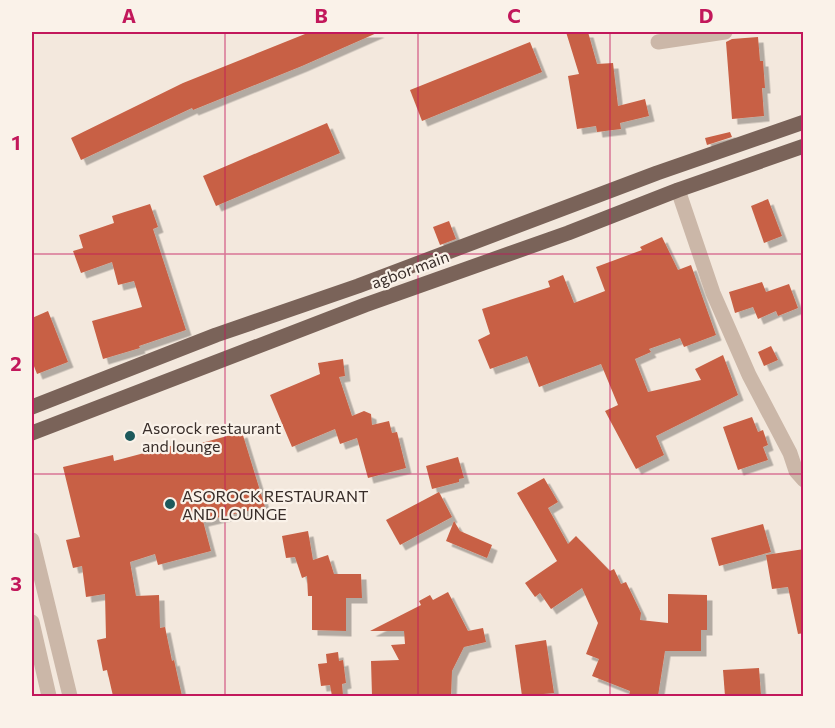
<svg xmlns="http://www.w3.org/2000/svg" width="835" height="728" font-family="Commissioner,sans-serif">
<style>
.building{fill:#c86045;filter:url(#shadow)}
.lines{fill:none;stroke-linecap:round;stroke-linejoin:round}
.minor{stroke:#cbb7a8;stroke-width:15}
.major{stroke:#7a6359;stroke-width:15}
.grid{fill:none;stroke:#c2185b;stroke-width:1.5;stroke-opacity:0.55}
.poi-dot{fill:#1d595b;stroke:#faf2e9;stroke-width:2}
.labels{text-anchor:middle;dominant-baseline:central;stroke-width:4.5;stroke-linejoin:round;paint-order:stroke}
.street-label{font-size:16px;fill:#382d29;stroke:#faf2e9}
.poi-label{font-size:16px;fill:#382d29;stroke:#faf2e9;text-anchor:start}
.neatline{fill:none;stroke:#c2185b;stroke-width:2}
.grid-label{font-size:20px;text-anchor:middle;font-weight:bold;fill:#c2185b}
</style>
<defs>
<filter id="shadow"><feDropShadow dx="5.5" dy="5.5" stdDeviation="0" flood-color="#0004"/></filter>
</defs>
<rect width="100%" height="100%" fill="#f3e8dd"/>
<g class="building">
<path d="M310,32H379L302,66L193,110L192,108L81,160L71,138L183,83Z"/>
<path d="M566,32H588L597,64L613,63L618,106L645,99L649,116L620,123L621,129L597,132L596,126L577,129L568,76L579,74Z"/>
<path d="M758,37L760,61H763L765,88H762L764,116L732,119L726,42L732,39Z"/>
<path d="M530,42L542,72L422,121L410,90Z"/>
<path d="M327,123L340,153L216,206L203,176Z"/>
<path d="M730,132L732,137L707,145L705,138Z"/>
<path d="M768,199L782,236L764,243L751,206Z"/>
<path d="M150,204L158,227L153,229L186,330L139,346L140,348L103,359L92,321L142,307L134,281L118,285L112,262L81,273L73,251L83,248L79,235L114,223L112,216Z"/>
<path d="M449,221L456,239L440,245L433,227Z"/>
<path d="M662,237L678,270L691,265L716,335L684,347L680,338L649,349L651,352L635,359L648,392L701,380L695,369L723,355L738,395L656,436L664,455L636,469L605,411L618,405L601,364L539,387L527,356L490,369L478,340L490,334L482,309L550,287L548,281L563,275L574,303L605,291L596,267L642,250L640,247Z"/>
<path d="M762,282L766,292L789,284L798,308L778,316L776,311L758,319L753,307L735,313L729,292Z"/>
<path d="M48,311L68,362L37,374L32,361V318Z"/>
<path d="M771,346L778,360L764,366L758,352Z"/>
<path d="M343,359L345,376L339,377L352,416L364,411L371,414L372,425L389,421L392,433L397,432L406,468L368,478L357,438L340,444L335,429L292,447L270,395L320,374L318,363Z"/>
<path d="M752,417L758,432L763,430L768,445L763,447L768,460L738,470L723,427Z"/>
<path d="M242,432L265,507L203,521L211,551L158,565L155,554L130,562L136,596L159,595L160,628L165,627L172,661L174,660L182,696H113L107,670L103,671L97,640L106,638L105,594L86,597L82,566L73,568L66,540L80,537L63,467L113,455L114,461L182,443L183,448Z"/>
<path d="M458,457L464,478L459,479V482L432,489L426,466Z"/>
<path d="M544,478L558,502L548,508L568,544L576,536L610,571L614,569L621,584L626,582L641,613L640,620L668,623V594L707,595V630H701V651H665L658,696H629L630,691L592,676L599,659L586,654L598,623L582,588L551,609L540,593L535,597L525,583L557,561L517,493Z"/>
<path d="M439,492L452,517L400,545L386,520Z"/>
<path d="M454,521L460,531L492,545L487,558L446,541Z"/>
<path d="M763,524L771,552L719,566L711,538Z"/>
<path d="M308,531L313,560L328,555L334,574H361L362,598H346V631L312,630V596H308L307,576L302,578L295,557L286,558L282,536Z"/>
<path d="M804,549V633L798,634L788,587L772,589L766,555Z"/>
<path d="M448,592L468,631L483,628L486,642L464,647L452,671L451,696H372L371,661L399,660L391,645L405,644L404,631H370L421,605L419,601L430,595L433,600Z"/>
<path d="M546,640L554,693L522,696L515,645Z"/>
<path d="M338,652L339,661L343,660L346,683L342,684L343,695L332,696L330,685L321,686L318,664L327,663L326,654Z"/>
<path d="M759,668L761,696H725L723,670Z"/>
</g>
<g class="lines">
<g class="minor">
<path d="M658,42L725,32"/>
<path d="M678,190L713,293L749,375L790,453L796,471L804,480"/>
<path d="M32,540L70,696"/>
<path d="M32,622L49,696"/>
</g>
<g class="major">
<path d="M32,407L216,335L358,286L657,173L804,122"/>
<path d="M32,433L365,305L568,233L678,190L804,146"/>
</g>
</g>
<path class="grid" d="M225,32V696M418,32V696M610,32V696M32,254H804M32,474H804"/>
<g class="poi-dot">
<circle cx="130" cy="436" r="6"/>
<circle cx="170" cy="504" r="6"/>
</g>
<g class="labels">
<g class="street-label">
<text transform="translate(410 269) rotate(-20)">agbor main</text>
</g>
<g class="poi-label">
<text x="142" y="427">Asorock restaurant<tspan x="142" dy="18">and lounge</tspan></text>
<text x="182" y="495">ASOROCK RESTAURANT<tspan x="182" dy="18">AND LOUNGE</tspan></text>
</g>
</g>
<rect width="835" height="728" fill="none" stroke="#faf2e9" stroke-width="66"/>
<rect x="33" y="33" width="769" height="662" class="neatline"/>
<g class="grid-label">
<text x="129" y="23">A</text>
<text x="321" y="23">B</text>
<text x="514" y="23">C</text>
<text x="706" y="23">D</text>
<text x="16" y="150">1</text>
<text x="16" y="371">2</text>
<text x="16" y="591">3</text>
</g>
</svg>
